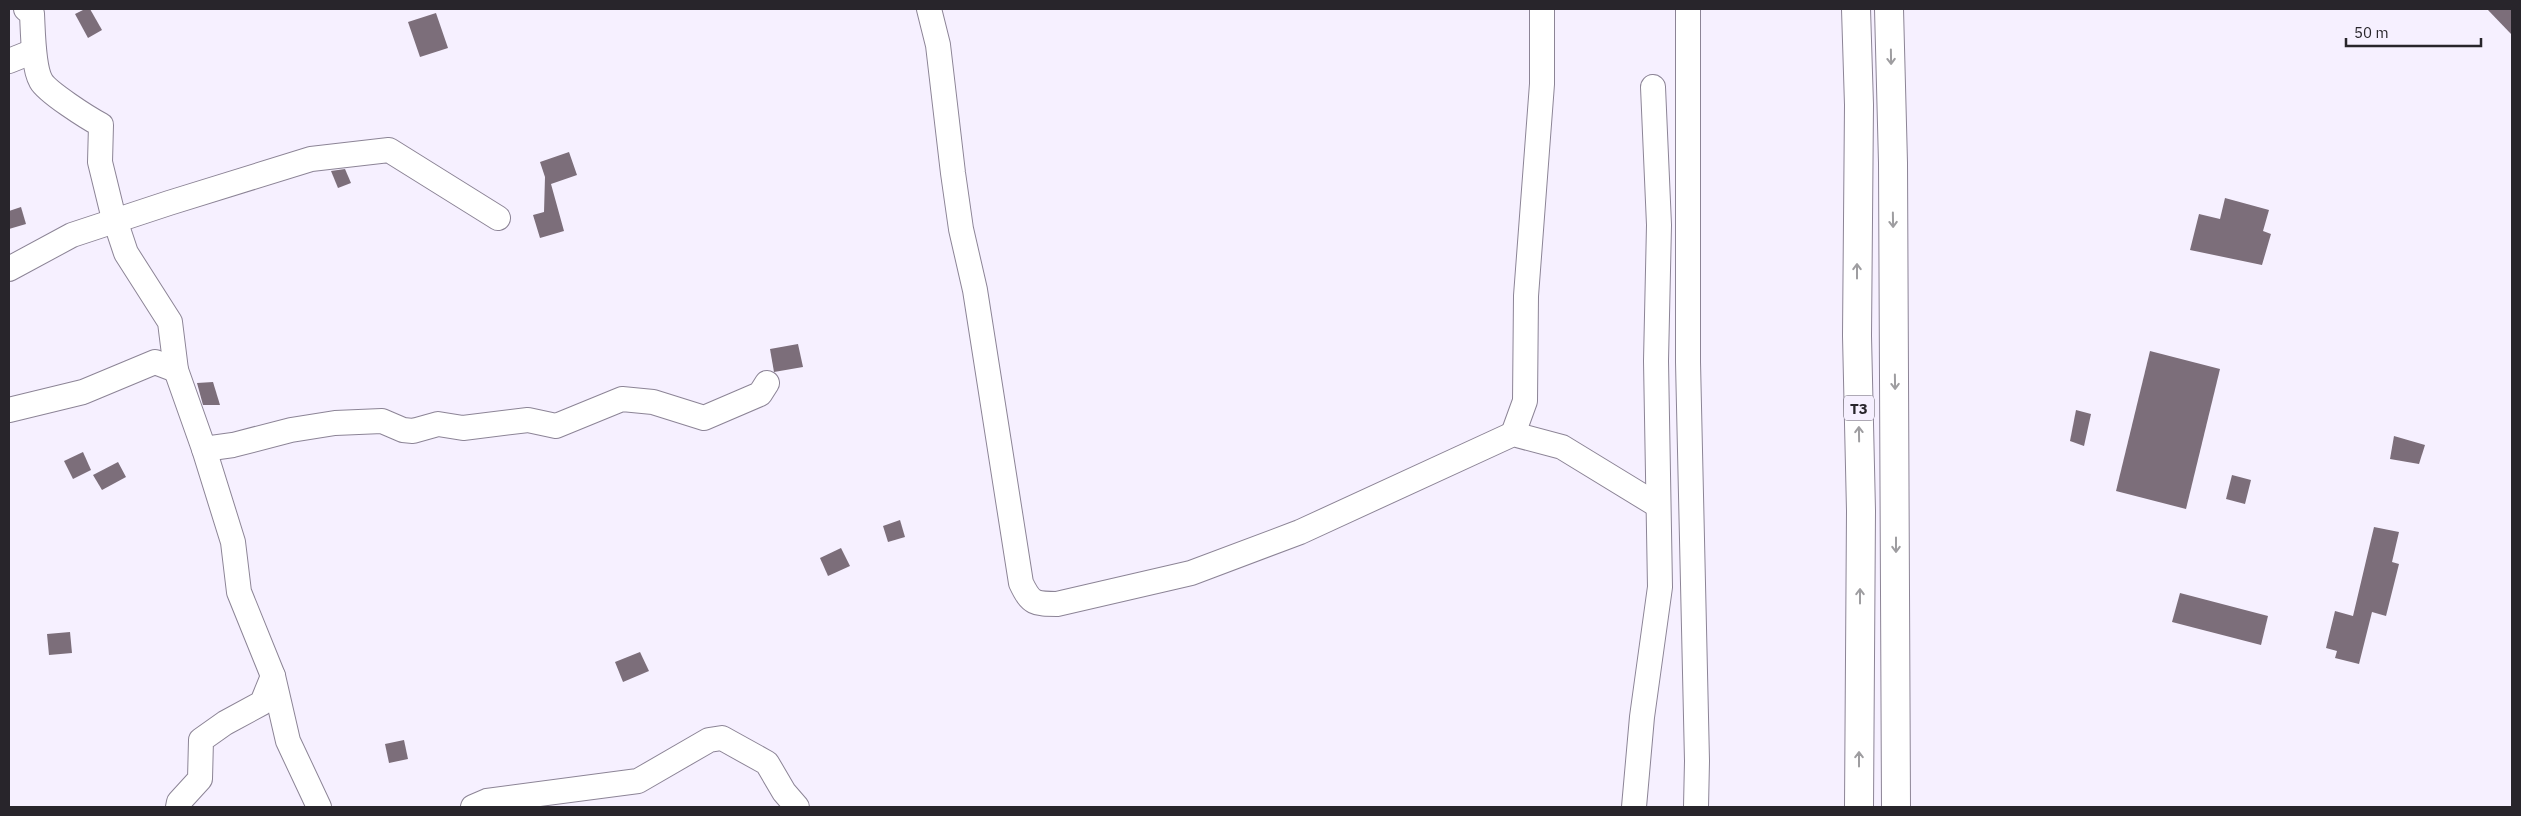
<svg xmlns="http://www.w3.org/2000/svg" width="2521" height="816" font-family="'IBM Plex Sans',sans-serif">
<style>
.building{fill:#7c6e7a}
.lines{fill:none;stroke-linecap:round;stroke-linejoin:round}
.minor-casing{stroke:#8c8496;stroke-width:26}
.highway-casing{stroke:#8c8496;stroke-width:30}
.minor{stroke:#fff;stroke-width:24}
.highway{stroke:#fff;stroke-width:28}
.oneway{stroke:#9e9da0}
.labels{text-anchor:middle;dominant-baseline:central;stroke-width:5;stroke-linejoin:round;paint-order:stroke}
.shield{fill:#f6f0ff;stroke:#66626b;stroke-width:1}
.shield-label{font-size:15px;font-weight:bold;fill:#28252b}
</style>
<rect width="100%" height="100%" fill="#f6f0ff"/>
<g class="building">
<path d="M85,9H90L102,30L88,38L75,14Z"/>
<path d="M2487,9H2512V35Z"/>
<path d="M436,13L448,48L420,57L408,22Z"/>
<path d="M569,152L577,175L551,184L564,231L540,238L533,215L544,212L545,177L540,162Z"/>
<path d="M345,169L351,183L338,188L331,171Z"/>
<path d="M2225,198L2269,210L2263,231L2271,234L2262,265L2190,250L2199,214L2220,219Z"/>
<path d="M21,207L26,224L9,229V211Z"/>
<path d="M798,344L803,367L774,372L770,349Z"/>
<path d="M2150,351L2220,369L2186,509L2116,491Z"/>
<path d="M213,382L220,405H203L197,383Z"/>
<path d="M2076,410L2091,414L2084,446L2070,441Z"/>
<path d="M2394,436L2425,445L2419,464L2390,459Z"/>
<path d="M83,452L91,470L73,479L64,461Z"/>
<path d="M118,462L126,477L102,490L93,475Z"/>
<path d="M2232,475L2251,480L2245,504L2226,499Z"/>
<path d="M900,520L905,537L888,542L883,526Z"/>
<path d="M2374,527L2399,532L2392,562L2399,564L2386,616L2372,612L2359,664L2335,658L2337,651L2326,648L2335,611L2353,616Z"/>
<path d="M841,548L850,566L828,576L820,558Z"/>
<path d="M2180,593L2268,616L2261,645L2172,622Z"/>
<path d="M70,632L72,653L49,655L47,634Z"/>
<path d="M640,652L649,671L623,682L615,662Z"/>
<path d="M404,740L408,759L389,763L385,744Z"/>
</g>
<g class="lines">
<defs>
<g id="minor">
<path d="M26,9L32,14C33,31 33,67 41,81C47,92 88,118 101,125L100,162L112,211L126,253L170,322L176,370L204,449L233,542L239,592L273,676L288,741L319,807"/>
<path d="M929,9L938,45L953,173L961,229L975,290L1021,583C1031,604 1035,604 1057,604L1191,573L1300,532L1513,434L1562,447L1657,505"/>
<path d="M1688,9V362L1697,761L1696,807"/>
<path d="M9,61L34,51"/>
<path d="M9,269L72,235L169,203L311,159L389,150L498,218"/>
<path d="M9,410L83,392L155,362L176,370"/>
<path d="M1513,434L1525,401L1526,296L1542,84V9"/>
<path d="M204,449L233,445L291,430L335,423L382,421L403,430L413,431L438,424L463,428L528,420L556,426L622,399L653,402L704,418L760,394L767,383"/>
<path d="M178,807L179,802L200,779L201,740L225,723L262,703L273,676"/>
<path d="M473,807L487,801L638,781L709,740L722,738L767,763L784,792L797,807"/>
<path d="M1634,807L1642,717L1660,587L1656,361L1659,225L1653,87"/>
</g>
<g id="highway">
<path d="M1856,9L1859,105L1857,336L1861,511L1859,807"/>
<path d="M1889,9L1893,163L1896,807"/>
</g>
</defs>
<use href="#minor" class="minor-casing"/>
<use href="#highway" class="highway-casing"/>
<use href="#minor" class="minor"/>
<use href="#highway" class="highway"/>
</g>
<defs><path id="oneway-shaft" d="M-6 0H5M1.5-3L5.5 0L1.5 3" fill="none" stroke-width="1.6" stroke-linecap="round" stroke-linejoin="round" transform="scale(1.25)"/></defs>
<g class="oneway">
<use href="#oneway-shaft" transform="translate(1891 57) rotate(89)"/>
<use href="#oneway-shaft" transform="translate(1893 220) rotate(89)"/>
<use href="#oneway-shaft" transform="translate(1857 271) rotate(-90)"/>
<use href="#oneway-shaft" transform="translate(1895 382) rotate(89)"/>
<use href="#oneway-shaft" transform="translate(1859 434) rotate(-91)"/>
<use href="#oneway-shaft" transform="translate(1896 545) rotate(90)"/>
<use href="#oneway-shaft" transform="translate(1860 596) rotate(-90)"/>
<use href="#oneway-shaft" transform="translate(1859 759) rotate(-90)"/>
</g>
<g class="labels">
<rect class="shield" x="1844" y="395.5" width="30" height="25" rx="4"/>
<g class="shield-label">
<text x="1859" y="408">T3</text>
</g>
</g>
<rect width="2521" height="816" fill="none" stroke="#28252b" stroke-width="20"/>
<path d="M2346 38v8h135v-8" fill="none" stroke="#28252b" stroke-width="2.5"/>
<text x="2354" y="38" font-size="15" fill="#28252b" stroke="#f6f0ff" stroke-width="4" paint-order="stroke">50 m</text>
</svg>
